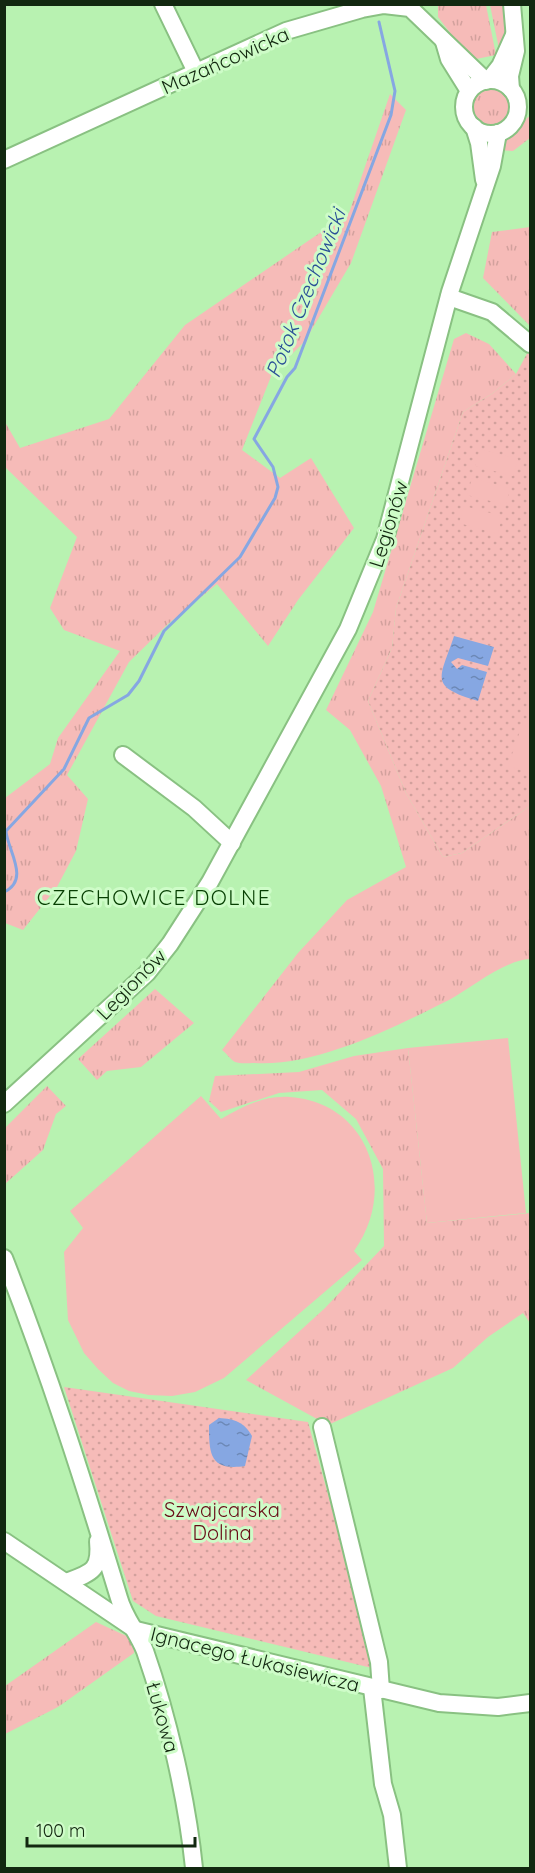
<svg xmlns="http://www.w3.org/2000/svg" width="535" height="1873" font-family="Quicksand,sans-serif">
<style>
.grass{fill:url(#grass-tufts)}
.park{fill:url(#park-dots)}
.pitch{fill:#f6bbb8}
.water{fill:url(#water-ripples)}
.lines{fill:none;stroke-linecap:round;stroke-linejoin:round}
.stream{stroke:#86a7e2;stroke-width:3}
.minor-casing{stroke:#89c182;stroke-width:20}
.minor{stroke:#fff;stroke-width:16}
.labels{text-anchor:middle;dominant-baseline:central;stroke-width:6;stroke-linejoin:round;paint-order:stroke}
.street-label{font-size:20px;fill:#122810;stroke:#cefcc8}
.park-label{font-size:20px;fill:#680b17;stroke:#cefcc8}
.water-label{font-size:21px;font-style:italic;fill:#2b5097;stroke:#cefcc8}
.neighbourhood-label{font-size:21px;letter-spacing:1.5px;fill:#063f02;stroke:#cefcc8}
</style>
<defs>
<pattern id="grass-tufts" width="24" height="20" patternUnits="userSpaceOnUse" patternTransform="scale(1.5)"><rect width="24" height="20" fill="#f6bbb8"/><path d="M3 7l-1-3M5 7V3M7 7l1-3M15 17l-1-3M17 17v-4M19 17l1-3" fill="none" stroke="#d2a19d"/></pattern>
<pattern id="park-dots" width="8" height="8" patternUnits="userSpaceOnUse" patternTransform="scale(1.5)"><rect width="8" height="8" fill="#f6bbb8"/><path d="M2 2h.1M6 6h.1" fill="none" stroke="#d2a19d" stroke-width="1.8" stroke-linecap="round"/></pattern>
<pattern id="water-ripples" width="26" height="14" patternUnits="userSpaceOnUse" patternTransform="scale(1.5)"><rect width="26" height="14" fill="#86a7e2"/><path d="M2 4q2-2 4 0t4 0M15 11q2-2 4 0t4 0" fill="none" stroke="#6c88b6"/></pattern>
</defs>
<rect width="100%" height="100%" fill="#b8f2b1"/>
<g class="grass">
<path d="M438,5H486L496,55L471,60L438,17Z"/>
<path d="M490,5H505C506,20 509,36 499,49Z"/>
<circle cx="491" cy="108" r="20"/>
<path d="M390,94L406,110L351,263L305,341L272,374L242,450L280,478L311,458L354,528L298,600L268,646L217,584L168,624L129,662L67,775L88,799L76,851L57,887L23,930L5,923V798L50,764L58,738L120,651L64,630L50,608L77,537L5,467V422L20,448L109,419L185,325L349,213Z"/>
<path d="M530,116V138L513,151L497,150C502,142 523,120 530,116Z"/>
<path d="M530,227V326L483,278L492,232Z"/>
<path d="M466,333L489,344L516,374L493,393L463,412L396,608L392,648L368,701L406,793L443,857L462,853L530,806V959C505,960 471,988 449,1000C393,1028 316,1067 254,1063C249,1063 240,1064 235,1062C231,1060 226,1053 222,1050L298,953L347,900L406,867L381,786L350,730L326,710L373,612L454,339Z"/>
<path d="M155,989L194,1023L141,1067L107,1071L97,1080L78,1059Z"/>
<path d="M408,1048L427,1223L530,1213V1323L523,1313L488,1337L453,1368L328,1425L246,1380L325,1308L384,1246L383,1169L356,1119L322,1090L279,1093L221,1112L209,1101L215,1076L299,1072L354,1056Z"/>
<path d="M47,1086L66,1106L56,1114L43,1150L5,1184V1128Z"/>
<path d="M96,1622L133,1639L134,1653L58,1707L5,1734V1686Z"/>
</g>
<g class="park">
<path d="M530,348V806L462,853L443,857L406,793L368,701L392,648L396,608L463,412L493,393L516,374Z"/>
<path d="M64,1387L308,1422L376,1669L156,1616L133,1601Z"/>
</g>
<g class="pitch">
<path d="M480,449L518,459L513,476L475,466Z"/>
<path d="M472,478L510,488L506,505L467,495Z"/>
<path d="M464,506L502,516L498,534L459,523Z"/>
<path d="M523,722L530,724V773L508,766Z"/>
<path d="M508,1038L526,1213L427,1223L408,1048Z"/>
<path d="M201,1096L221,1119C243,1107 263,1095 290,1097C370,1103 398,1190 354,1251L362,1260L224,1378L195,1392L172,1396L149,1395L129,1391L113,1383L98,1369L84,1353L68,1320L64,1252L83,1228L70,1211Z"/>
</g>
<g class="water">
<path d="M454,636L494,647L488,666L458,658L451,662L457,669L462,665L487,672L478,701C428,686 440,679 454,636Z"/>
<path d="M219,1418C235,1419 244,1422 252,1436L245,1466C210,1471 209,1455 209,1425Z"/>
</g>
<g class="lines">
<path class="stream" d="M4,892C31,880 7,849 6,831L64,769L89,718L128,695L139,681L164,631L240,557L275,498L278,487L273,467L254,439L287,377L295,368L391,115L395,91L379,22"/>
<defs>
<g id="minor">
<path d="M163,4L196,72"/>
<path d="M444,42L449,59L469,91"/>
<path d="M489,80L500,66L514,35"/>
<circle cx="491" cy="107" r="27"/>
<path d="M511,89L510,76L516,51L512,4"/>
<path d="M474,127L479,143L484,180"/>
<path d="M4,160L286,31L362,9L384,5L410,8L486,81"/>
<path d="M449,297L492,312L530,344"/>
<path d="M123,755L194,808L232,843"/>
<path d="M4,1104L123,995L147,973L170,944L210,882L348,629L385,539L450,292L492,166L498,133"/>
<path d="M4,1258C48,1370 84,1483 119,1598C124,1617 138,1633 145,1651C168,1717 187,1799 194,1868"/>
<path d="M322,1427L379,1662L381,1690"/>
<path d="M4,1541L136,1630L439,1703L498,1707L530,1703"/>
<path d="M66,1582C91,1573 101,1571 98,1541"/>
<path d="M372,1688L383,1784L392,1815L398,1868"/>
</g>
</defs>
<use href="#minor" class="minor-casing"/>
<use href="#minor" class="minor"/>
</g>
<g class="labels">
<g class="street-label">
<text transform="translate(225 60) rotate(-24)">Mazańcowicka</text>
<text transform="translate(388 524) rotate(-73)">Legionów</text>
<text transform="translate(131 984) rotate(-46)">Legionów</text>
<text transform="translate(255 1659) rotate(14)">Ignacego Łukasiewicza</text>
<text transform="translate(163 1717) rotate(74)">Łukowa</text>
</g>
<g class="park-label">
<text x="222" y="1509">Szwajcarska<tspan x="222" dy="23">Dolina</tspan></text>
</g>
<g class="water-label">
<text transform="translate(305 293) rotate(-68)">Potok Czechowicki</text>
</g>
<g class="neighbourhood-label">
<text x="154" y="897">CZECHOWICE DOLNE</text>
</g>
</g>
<rect width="535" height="1873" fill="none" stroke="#122810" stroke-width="12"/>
<path d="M27 1837v9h168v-9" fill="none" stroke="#122810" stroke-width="3"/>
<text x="36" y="1837" font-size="18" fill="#122810" stroke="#cefcc8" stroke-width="4.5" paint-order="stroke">100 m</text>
</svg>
